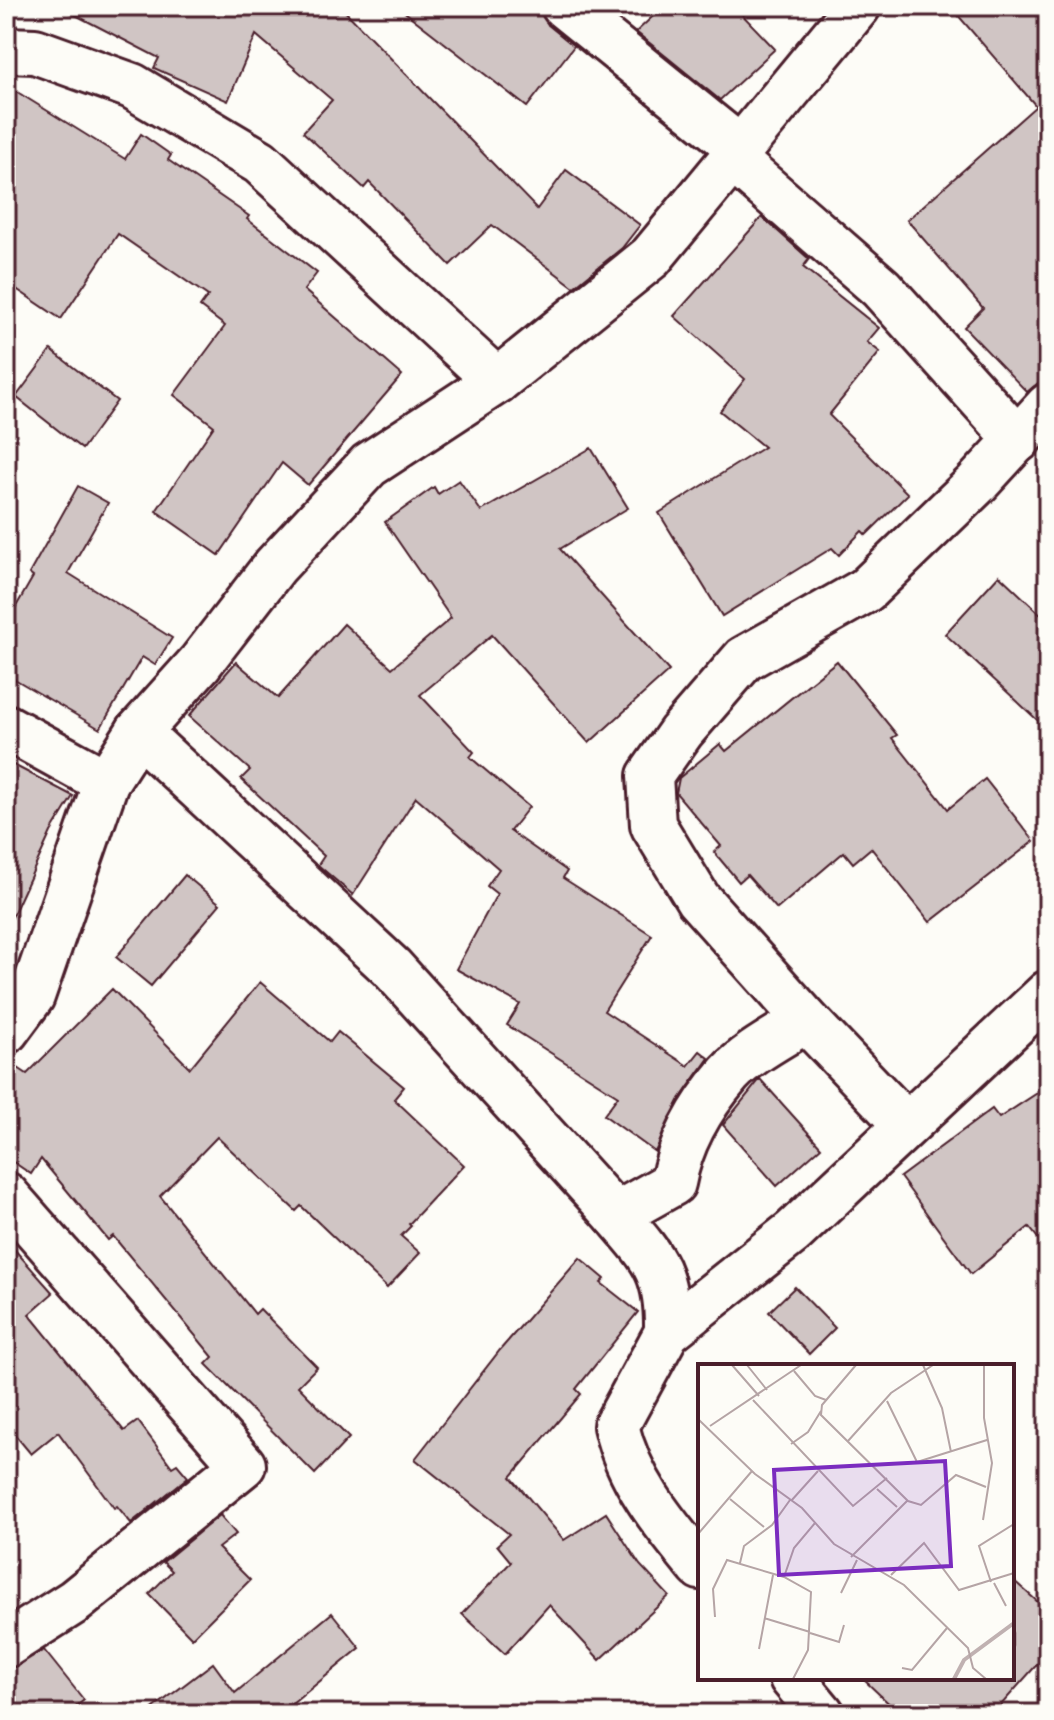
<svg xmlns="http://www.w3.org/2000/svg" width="1054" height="1720" font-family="Itim,sans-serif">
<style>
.building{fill:#d0c5c4;stroke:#4a1f2b;stroke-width:2}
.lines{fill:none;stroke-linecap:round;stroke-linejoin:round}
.minor-casing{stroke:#4a1f2b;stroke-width:50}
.minor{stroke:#fdfcf7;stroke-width:44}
.inset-river{fill:none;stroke:#c0b1b1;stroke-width:4}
.inset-road{fill:none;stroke:#b5a4a5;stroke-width:2}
.view{fill:#7b2cbf;fill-opacity:0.15;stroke:#7b2cbf;stroke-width:4}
.inset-edge{fill:none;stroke:#4a1f2b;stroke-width:4}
</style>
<rect width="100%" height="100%" fill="#fdfcf7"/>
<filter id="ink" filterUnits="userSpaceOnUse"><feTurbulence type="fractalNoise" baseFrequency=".0125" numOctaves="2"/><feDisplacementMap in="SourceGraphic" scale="16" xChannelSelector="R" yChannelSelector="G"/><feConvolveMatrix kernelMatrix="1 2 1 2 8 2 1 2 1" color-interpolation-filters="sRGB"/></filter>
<g filter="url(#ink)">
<g class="building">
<path d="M58,6H340L537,209L566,170L640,225L622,248L574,287L492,225L450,265L369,182L364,188L303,132L332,100L256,35L228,101L154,68L159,58Z"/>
<path d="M397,6H540L548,25L574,46L527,107Z"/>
<path d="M664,6H734L775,49L720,100L636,32Z"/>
<path d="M950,6H1048V375L1027,392L964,327L983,308L907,220L1036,106Z"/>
<path d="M6,85L125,159L141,134L171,155L168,160L249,216L247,219L317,273L304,290L402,375L308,485L282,463L219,555L156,511L214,426L174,395L225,326L200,307L208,296L118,234L61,319L6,282Z"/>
<path d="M762,217L809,259L803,267L879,328L867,342L880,352L829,415L908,494L866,535L862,531L839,555L832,548L722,616L659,513L764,447L720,411L745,379L674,316Z"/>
<path d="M51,350L117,401L82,449L16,397Z"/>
<path d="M591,448L628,508L560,549L669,671L589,743L492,635L420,695L474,752L470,757L529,807L510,831L567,871L563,878L652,935L604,1011L688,1066L700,1051L709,1058L680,1099L655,1152L604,1115L618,1096L507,1025L520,1004L456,969L497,894L487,886L499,869L416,797L353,895L318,865L324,856L241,779L250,770L189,716L236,662L278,698L344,624L392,668L451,618L385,522L434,487L438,494L459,480L481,511Z"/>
<path d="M78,486L108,503L68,573L172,638L155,665L142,657L100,729L6,674V624L33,577L29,574Z"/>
<path d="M999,575L1048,621V730L945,634Z"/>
<path d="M837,661L897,735L892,738L948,809L985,779L1034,841L930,922L871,848L853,863L844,852L777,909L747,875L739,882L714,852L721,846L676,793L679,778L720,744L726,751Z"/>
<path d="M6,761L73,796L51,832L6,930Z"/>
<path d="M185,875L220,904L151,986L116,957Z"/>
<path d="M260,982L330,1042L338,1032L404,1087L394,1099L464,1165L409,1224L411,1226L401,1236L420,1253L387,1288L301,1206L296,1211L217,1137L160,1196L255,1314L260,1309L317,1367L298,1386L349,1438L315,1474L206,1364L213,1357L113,1236L108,1240L41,1159L31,1174L6,1157V1060L27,1074L112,989L190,1068Z"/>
<path d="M760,1079L821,1147L777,1186L723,1125Z"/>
<path d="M1048,1086V1251L1029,1227L971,1274L900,1177L992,1109L999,1118Z"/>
<path d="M6,1240L53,1293L29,1314L124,1431L138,1421L172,1467L177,1464L188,1477L131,1523L117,1506L114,1508L58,1432L31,1454L6,1424Z"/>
<path d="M580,1258L605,1279L601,1283L638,1312L576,1389L581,1394L511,1477L564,1540L606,1513L640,1565L669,1596L600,1660L549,1605L505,1654L462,1614L511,1562L497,1545L509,1534L415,1459L500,1350Z"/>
<path d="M795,1287L835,1328L809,1354L769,1312Z"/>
<path d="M220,1515L236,1534L218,1548L250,1580L192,1638L149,1594L172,1571L163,1562Z"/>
<path d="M1012,1579L1048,1611V1652L993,1714H900L862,1678H1012Z"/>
<path d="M332,1613L360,1648L280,1714H146L213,1663L235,1693Z"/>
<path d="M44,1650L84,1700L67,1714H6V1670Z"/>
</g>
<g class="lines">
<defs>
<g id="minor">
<path d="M564,6L741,149"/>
<path d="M6,50L35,51L132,86L260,162L497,381"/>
<path d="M734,160L881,288L1018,440"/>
<path d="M6,727L106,782"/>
<path d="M138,732L391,967L616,1215C654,1259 668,1272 667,1332"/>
<path d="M6,1031L32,996L106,782L138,732L200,663L275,566L369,465L497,381L651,257L858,6"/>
<path d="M906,1125L806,1020L698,899L653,825L650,776L681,732L744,659L866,590L977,483L1048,406"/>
<path d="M6,1195L243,1465L75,1601L6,1645"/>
<path d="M616,1215L673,1183C680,1143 702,1105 729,1074C749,1052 782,1036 806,1020"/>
<path d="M700,1567C664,1523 629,1482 616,1426L667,1332L793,1232L1048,993"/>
<path d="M792,1678L822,1714"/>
</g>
</defs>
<use href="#minor" class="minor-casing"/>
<use href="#minor" class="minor"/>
</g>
</g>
<g transform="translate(698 1364)">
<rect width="316" height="316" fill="#fdfcf7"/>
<path class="inset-river" d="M256,315L266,296L316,259"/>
<path class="inset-road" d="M34,1L61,32M49,1L69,26M158,1L124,41L123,51L210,137L223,141L258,111L288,123M225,1L244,44L253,88M96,7L117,32L128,36M55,36L155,142L189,114M189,37L219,98L289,76M0,55L57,110L104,144L136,180L206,221L270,284L275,304L288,315M12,62L103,1M150,77L193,29L235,1M93,80L110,68L123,47M179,125L199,143M32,135L66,163M93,137L120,107M285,156L294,99L286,54V1M0,170L54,107M153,193L209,137M42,199L46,182L74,161L92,136M193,211L226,179L261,226L316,209M86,213L96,184L117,159M293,218L281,182L316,160M296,219L308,242M143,229L159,196M17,253L15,225L29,196L86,213L113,228L110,286L95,315M66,254L112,268M112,269L141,278L146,261M61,285L75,211M204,304L214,306L249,264"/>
<path class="view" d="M247,97L253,202L81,211L76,106Z"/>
<rect width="316" height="316" class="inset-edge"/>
</g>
<rect width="1054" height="1720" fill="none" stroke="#fdfcf7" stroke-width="32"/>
<rect x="16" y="16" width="1022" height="1688" fill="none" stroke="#4a1f2b" stroke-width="3" filter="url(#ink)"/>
</svg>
